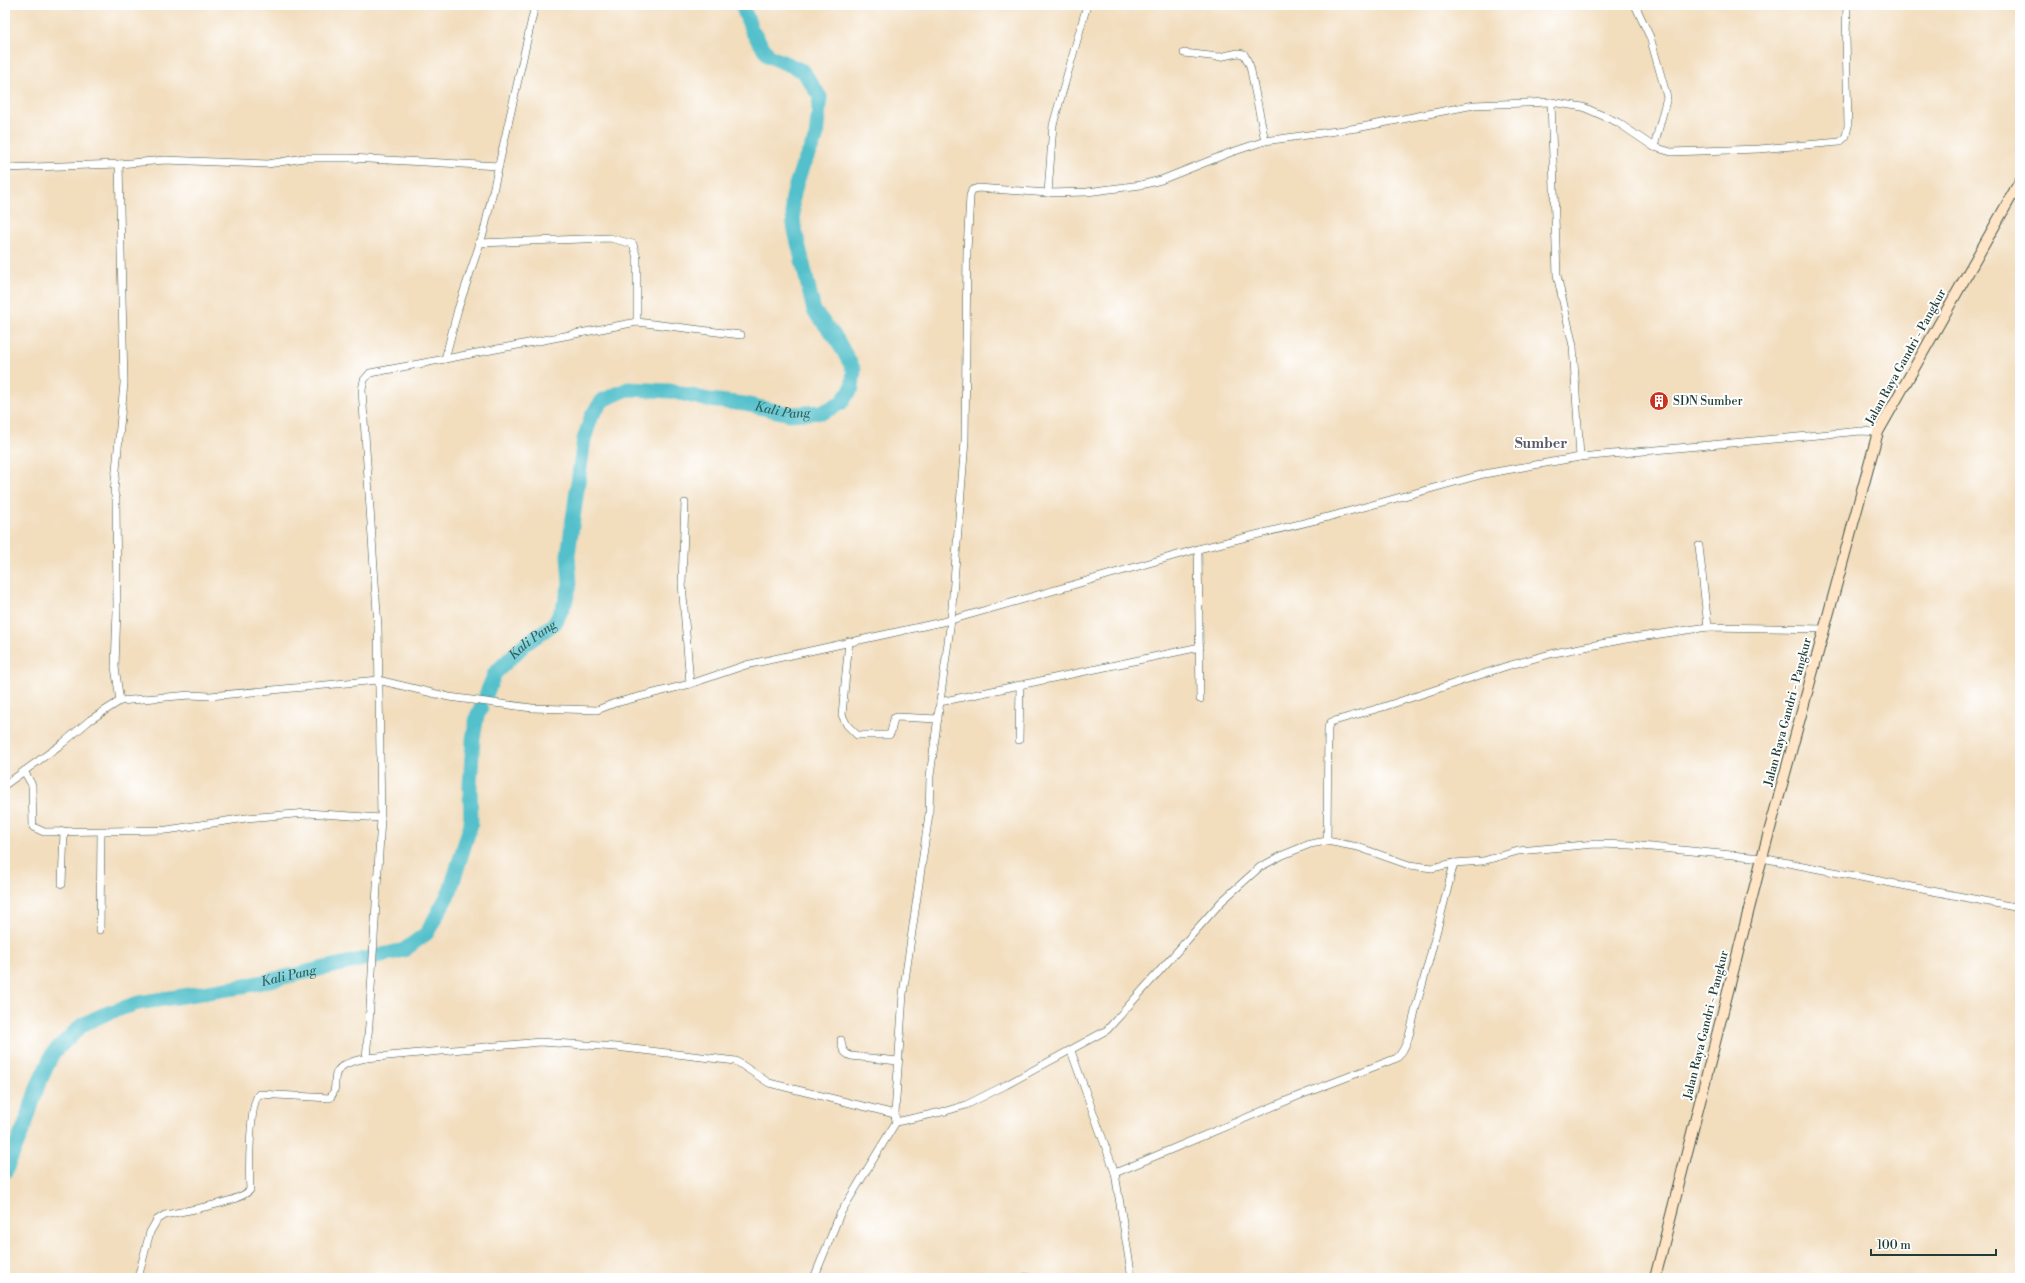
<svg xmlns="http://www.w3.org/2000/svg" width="2025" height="1283" font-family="'Libre Bodoni',serif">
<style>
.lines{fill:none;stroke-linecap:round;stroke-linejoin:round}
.river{stroke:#53c0cb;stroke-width:15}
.street-casing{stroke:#3f5549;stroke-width:8}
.secondary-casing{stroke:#3f5549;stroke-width:12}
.street{stroke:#fff;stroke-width:7}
.secondary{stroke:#ffe4c6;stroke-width:10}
.labels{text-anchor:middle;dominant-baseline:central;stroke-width:4;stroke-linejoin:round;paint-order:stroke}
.street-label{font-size:12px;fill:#1f3d34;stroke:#fff}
.poi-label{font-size:12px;fill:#1f3d34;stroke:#fff;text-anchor:start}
.water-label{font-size:13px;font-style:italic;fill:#2f6461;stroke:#fff}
.quarter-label{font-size:14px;font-weight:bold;fill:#5b5965;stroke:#fff}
</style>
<rect width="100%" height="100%" fill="#fff"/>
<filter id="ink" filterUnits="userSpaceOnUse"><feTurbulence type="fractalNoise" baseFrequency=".025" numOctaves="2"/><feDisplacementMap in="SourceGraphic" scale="8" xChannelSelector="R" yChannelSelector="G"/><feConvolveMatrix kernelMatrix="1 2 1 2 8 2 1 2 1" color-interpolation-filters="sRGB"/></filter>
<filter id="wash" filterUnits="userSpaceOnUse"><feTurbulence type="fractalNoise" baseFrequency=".012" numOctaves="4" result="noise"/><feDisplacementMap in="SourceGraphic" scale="16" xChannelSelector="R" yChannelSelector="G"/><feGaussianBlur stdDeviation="0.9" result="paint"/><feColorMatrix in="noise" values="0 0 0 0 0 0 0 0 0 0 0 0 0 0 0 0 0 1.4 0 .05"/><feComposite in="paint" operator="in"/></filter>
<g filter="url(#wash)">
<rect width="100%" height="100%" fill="#f2ddbd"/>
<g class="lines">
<g class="river">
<path id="s1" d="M486,695L495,673L524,645L555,623L565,603L570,584L568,555L584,439L592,415L603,400L628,389L670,391L709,400L745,404L790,414L823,412L841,403L852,388L854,370L836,338L814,311L794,226L792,202L796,185L802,167L816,138L820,97L803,71L769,56L752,31L742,5"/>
<path id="s2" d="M5,1172L25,1125L38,1085L53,1053L82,1025L105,1014L138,1003L240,987L404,950L427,933L450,891L471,824L470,786L473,739L477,716L481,708"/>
</g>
</g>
</g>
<g filter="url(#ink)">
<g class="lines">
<defs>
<g id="street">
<path d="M1635,5L1650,37L1667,97L1654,147"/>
<path d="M1184,53L1219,57L1238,53L1244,54L1250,66L1265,141"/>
<path d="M1551,102L1557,275L1573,346L1580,457"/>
<path d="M119,164L124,383L114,492L116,499L117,609L115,667L120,701"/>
<path d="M5,168L119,164L165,160L268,164L304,158H350L499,166"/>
<path d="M1048,193L1087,192L1141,185L1161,180L1229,153L1265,141L1357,128L1474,105L1551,102L1583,107L1617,122L1654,147L1671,152L1759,149L1840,142L1846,136L1848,126L1846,36L1847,5"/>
<path d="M479,243L610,238L633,244L637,258V322"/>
<path d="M445,359L637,322L741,335"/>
<path d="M685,503L682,583L690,684"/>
<path d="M1699,546L1708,627"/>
<path d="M1198,549L1200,699"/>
<path d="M849,641L842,715L847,725L857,735H889L891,732L894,718L897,717L938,719"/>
<path d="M940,702L1200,647"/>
<path d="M1019,740L1020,686"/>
<path d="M24,771L32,785L33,827L44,832L167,830L246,818L307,813L381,818L378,627L362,390L364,380L370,373L445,359L458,309L484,231L535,5"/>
<path d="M5,785L63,743L90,720L120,701L190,695L210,696L378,680L449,697L532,708L597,710L615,703L690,684L746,665L951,620L1198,549L1328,517L1484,474L1580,457L1861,431L1878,432"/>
<path d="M1327,841L1328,727L1331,722L1383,707L1507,666L1554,653L1626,639L1708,627L1824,629"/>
<path d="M62,884L64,831"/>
<path d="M100,930L101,832"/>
<path d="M841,1040C842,1048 843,1053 851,1056L898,1061"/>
<path d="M1071,1051L1115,1173L1132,1278"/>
<path d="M366,1058L369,1024L381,818"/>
<path d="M896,1122L946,1111L966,1105L1006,1085L1107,1030L1222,901L1260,867L1283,855L1310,844L1327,841L1358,847L1409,865L1432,868L1454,863L1483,861L1518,851L1595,844L1631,845L1762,858L2020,908"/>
<path d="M1115,1173L1298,1096L1397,1058C1409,1046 1412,1023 1416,1007C1430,959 1442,911 1454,863"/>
<path d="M138,1278L150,1232L157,1220L165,1215C184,1211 238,1203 250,1190C249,1173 249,1104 259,1094L330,1098C335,1092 335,1087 335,1080C335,1064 353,1061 366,1058L540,1042L616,1047L736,1061L769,1083L895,1114"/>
<path d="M814,1278L840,1214L896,1122L895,1114L903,994L929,814L930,776L951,620L965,441L967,250L970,196L972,190L978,188L1048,193L1053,125L1087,5"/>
<path d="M1026,1278V1277"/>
</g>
<path id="secondary" d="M1655,1278L1762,858L1878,432L2020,181"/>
</defs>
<use href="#street" class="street-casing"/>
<use href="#secondary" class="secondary-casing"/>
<use href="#street" class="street"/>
<use href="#secondary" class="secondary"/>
</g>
</g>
<defs>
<symbol id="building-disc" viewBox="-11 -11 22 22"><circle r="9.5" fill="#c8321e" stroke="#fff"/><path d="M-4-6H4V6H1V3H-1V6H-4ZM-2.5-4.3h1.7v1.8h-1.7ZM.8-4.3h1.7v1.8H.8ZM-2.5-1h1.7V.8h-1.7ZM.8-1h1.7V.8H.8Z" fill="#fff"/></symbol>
</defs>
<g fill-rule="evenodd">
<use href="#building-disc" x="1648" y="390" width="22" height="22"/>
</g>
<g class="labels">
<g class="street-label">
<text transform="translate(1906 357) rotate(-61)">Jalan Raya Gandri - Pangkur</text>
<text transform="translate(1788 712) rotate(-75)">Jalan Raya Gandri - Pangkur</text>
<text transform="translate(1706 1025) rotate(-76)">Jalan Raya Gandri - Pangkur</text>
</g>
<g class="poi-label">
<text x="1673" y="401">SDN Sumber</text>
</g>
<g class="water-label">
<text stroke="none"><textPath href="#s1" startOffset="518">Kali Pang</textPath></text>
<text stroke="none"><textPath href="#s1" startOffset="74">Kali Pang</textPath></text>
<text stroke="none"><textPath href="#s2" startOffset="382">Kali Pang</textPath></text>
</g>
<g class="quarter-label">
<text x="1541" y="444">Sumber</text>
</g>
</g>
<rect width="2025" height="1283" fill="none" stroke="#fff" stroke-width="20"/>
<path d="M1871 1249v6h125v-6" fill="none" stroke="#1f3d34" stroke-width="2"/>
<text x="1877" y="1249" font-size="12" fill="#1f3d34" stroke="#ffffff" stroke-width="3" paint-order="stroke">100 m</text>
</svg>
